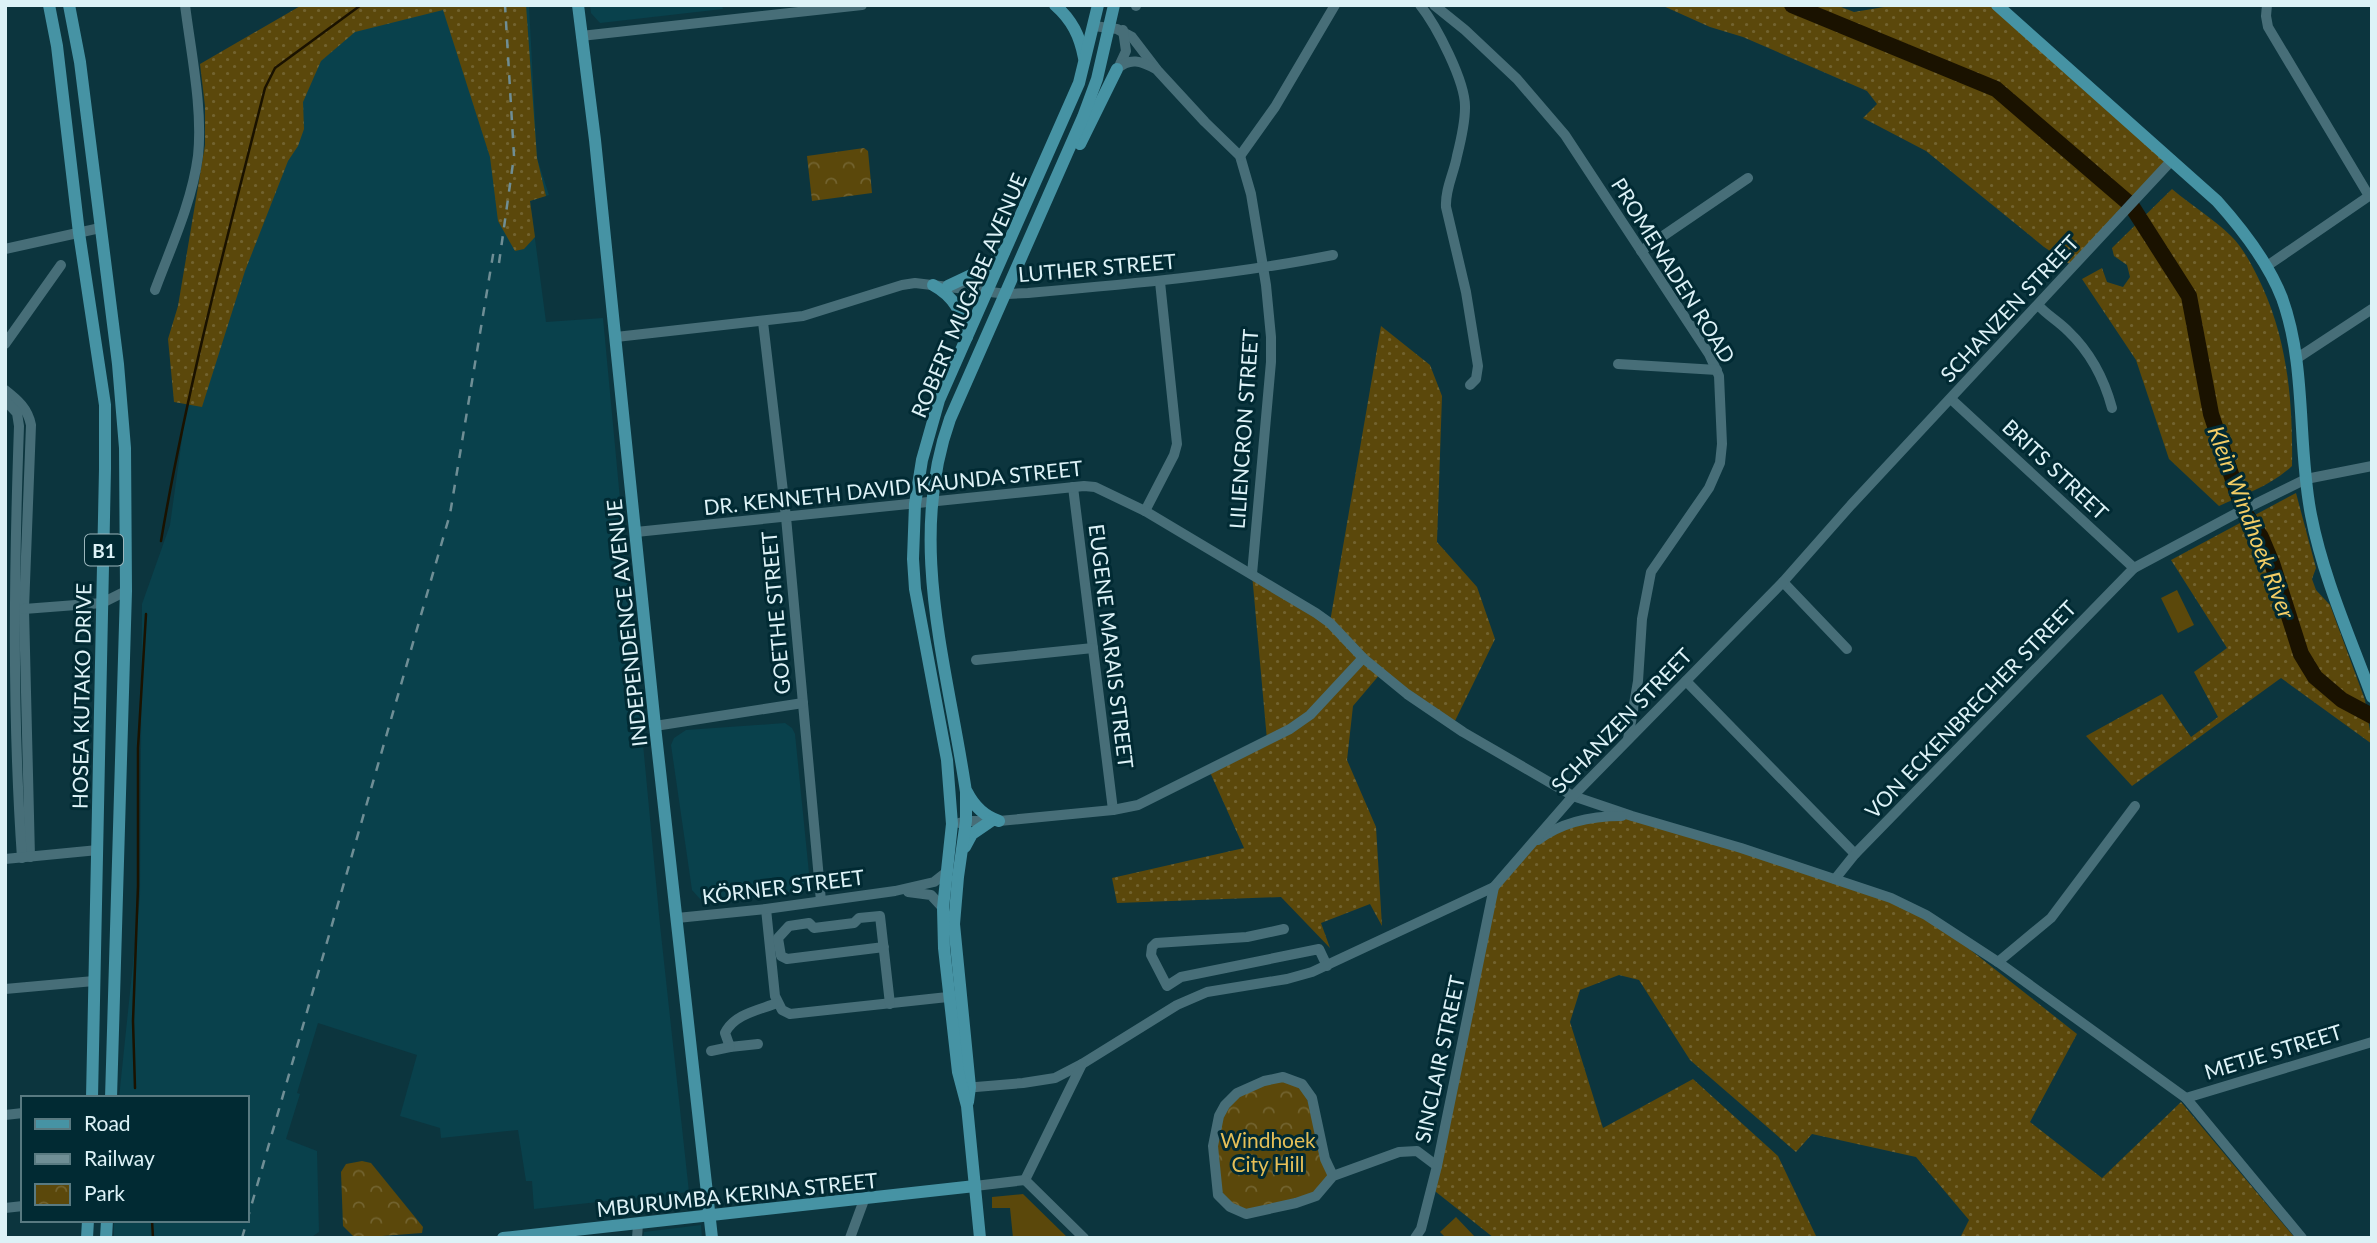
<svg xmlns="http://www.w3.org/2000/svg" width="2377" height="1243" font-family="Lato,sans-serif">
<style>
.built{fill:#09414c}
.grass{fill:url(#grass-dots)}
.park{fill:url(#park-crowns)}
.garden{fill:#5b480b}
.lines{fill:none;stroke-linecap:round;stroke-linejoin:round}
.stream{stroke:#1a1200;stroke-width:2.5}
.river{stroke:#1a1200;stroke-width:16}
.minor{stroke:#476e78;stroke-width:10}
.major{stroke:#4693a4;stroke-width:12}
.rail{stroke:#6f8e95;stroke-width:2.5;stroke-dasharray:9 9;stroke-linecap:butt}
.labels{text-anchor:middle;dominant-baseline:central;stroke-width:6;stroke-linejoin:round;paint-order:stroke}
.shield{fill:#012a33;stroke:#9bb6bc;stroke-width:2}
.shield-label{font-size:19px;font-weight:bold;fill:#ddf2f7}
.street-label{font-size:21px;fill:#ddf2f7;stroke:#012a33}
.park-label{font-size:21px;fill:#e5bf57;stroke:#012a33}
.water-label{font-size:23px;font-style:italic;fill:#f3cd65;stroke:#012a33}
</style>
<defs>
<pattern id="grass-dots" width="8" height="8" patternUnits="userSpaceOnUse" patternTransform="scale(1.75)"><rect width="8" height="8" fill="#5b480b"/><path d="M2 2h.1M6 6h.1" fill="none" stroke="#72632f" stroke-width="1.8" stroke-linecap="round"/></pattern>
<pattern id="park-crowns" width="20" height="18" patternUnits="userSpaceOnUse" patternTransform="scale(1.75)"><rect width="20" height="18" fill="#5b480b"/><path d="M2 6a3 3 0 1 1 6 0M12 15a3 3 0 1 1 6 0" fill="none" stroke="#72632f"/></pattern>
</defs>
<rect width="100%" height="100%" fill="#0c353e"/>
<g class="built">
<path d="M358,5H529L537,158L549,195L530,201L546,322L603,318L660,925L689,1192L534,1209L532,1181H526L518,1130L441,1138L440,1128L400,1116L417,1055L318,1023L297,1093L300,1094L286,1139L317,1151L319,1232L310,1238H114V1220H247V1098H119L140,896L142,604L170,525L200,309L273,74Z"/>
<path d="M590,5H722L723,9L600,23L591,13Z"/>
<path d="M785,723L792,728L795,734L809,873L807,879L801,888L791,893L710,903L700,899L692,890L671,745L674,738L686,730Z"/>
<path d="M701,1225L702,1238H643L644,1232Z"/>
</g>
<g class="grass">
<path d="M302,5H526L537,158L546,196L530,201L535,237L524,249L515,251L498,221L490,157L443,10L355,32L321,61L303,102L304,129L298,146L288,161L245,271L202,407L174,402L168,339L178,306L205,145V106L200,64Z"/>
<path d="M1661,5H1836L1854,12L1896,5H1996L2172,160L2074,267L2044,247L1926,151L1863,118L1877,104L1867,91L1743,37L1710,27Z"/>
<path d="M2172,189C2191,205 2214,219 2231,236C2245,250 2254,269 2262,286C2288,343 2293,404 2292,466C2272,485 2244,495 2219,506L2169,459L2136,360L2082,279L2102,268L2107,282L2123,287L2130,277L2127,265L2114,256L2112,248Z"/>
<path d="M1381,326L1430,365L1442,396L1437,542L1477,587L1495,639L1453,725L1381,673L1353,706L1347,760L1376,827L1382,926L1370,904L1321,923L1330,948L1281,897L1117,903L1112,878L1244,848L1209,770L1267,740L1252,574L1330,622Z"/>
<path d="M2296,493L2316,568L2312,579L2316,590L2330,605L2365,700L2372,744L2281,678L2132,786L2086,736L2162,694L2191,737L2218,717L2194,672L2227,648L2171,560Z"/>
<path d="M1632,816L1741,848L1926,915L2077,1034L2030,1122L2102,1178L2181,1102L2295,1238H1960L1969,1220L1916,1157L1812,1134L1796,1152L1690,1060L1639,980L1619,975L1580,990L1570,1022L1603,1128L1693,1079L1778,1156L1817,1238H1494L1431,1188L1494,887L1523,851L1575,821Z"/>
</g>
<g class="park">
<path d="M864,148L868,151L872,193L812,201L807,156Z"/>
<path d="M1283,1077L1302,1084L1333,1176L1316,1196L1246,1214L1230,1207L1216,1180V1130L1237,1093Z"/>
<path d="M362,1161L371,1163L423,1227L422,1233L355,1238L343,1226L341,1172L346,1164Z"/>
</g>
<g class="garden">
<path d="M2177,590L2194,625L2178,633L2161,598Z"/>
<path d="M1023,1194L1068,1238H1013L1010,1208H992V1197Z"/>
<path d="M1456,1217L1476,1238H1446L1440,1232Z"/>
</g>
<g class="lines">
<g class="stream">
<path d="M161,541C187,388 227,238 265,88L275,68L361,5"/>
<path d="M135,1088L133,1021L138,886V748L146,614"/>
<path d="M152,1220L153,1238"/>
</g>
<path class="river" d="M1792,5L1996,89L2131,205L2189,296L2211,414L2243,510L2261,537L2272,563L2301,654L2315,677L2342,700L2372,716"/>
<g class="minor">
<path d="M1420,5C1436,25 1466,82 1465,108C1465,124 1461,140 1457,156C1454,173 1445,189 1446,207L1466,292L1478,366L1476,379L1470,385"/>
<path d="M1434,5L1465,30L1517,79L1565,135L1709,354L1719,376L1722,444L1720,463L1709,488L1651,572L1642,619L1638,681L1628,739"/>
<path d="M2267,5L2266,16L2268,27L2369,196"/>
<path d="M1136,6V5"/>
<path d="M1094,26L1117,29L1132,37L1158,71L1205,122L1240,156L1251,194L1266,285L1271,337V362L1252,574"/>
<path d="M581,36L862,5"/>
<path d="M1120,64L1126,51L1123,30"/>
<path d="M1117,69C1130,57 1141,61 1156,69"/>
<path d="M1240,156L1275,107L1335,5"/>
<path d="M5,249L100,228"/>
<path d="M1641,251L1748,178"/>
<path d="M2267,266L2372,194"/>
<path d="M155,290C171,247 192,202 198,156C203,109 191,53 185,5"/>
<path d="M2038,305C2047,315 2058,321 2068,331C2090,352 2104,378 2112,408"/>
<path d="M763,322L786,517L821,901"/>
<path d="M616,337L803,316L902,285L915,283L1007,294L1028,293C1130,284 1232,275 1333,255"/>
<path d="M5,344L61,265"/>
<path d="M2296,359L2372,309"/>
<path d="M1618,364L1717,370"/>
<path d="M5,390C18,400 28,409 31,425L24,609L30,857"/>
<path d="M1951,399L2134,568"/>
<path d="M5,400L17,413L19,426C14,570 12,714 22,858"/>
<path d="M1073,487L1113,810"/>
<path d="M1145,511L1174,455L1177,444L1160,282"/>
<path d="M636,532L1084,486L1095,487L1145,511L1316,613L1330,623L1363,658L1407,694L1463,732L1573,796L1632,816L1741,848L1891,898L1926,915L1998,962L2186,1098L2302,1238"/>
<path d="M1783,582L1847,649"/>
<path d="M24,609L102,603L126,591"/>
<path d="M976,660L1093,648"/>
<path d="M1686,681L1855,854"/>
<path d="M655,726L803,703"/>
<path d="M959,823L966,821H999L1113,810L1138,805L1290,729L1310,715L1363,658"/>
<path d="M1538,840C1563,821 1593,816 1622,816"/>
<path d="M5,859L98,850"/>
<path d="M1835,879L1855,854L2134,568L2237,513L2306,479L2372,466"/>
<path d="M908,892L931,895L943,908"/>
<path d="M766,909L775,996L782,1010L790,1014L957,996"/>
<path d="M677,918L766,909L895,891L934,882L948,871"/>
<path d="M1284,929L1247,937L1156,943L1152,947L1151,955L1167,986L1181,977L1319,949L1327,966"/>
<path d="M884,947L787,959L781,956L778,938L789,926L809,923L814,928L854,923L859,918L880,916L890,1004"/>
<path d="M1998,962L2051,918L2135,806"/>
<path d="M5,989L94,981"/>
<path d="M758,1044L730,1047L725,1033C734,1014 759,1010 777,1003"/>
<path d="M711,1051L730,1047"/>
<path d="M964,1088L1023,1083L1055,1078L1082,1064L1177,1005L1207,992L1287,979L1312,972L1494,887L1573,796L1783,582L1851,505L2172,160"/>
<path d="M2186,1098L2372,1042"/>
<path d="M5,1115L23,1113"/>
<path d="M1333,1176L1325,1159L1312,1098L1302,1084L1283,1077L1264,1081L1237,1093L1225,1105L1219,1116L1213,1146L1218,1195L1230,1207L1246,1214L1296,1203L1316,1196L1333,1176L1399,1152L1417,1151L1437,1166"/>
<path d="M1025,1180L1082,1064"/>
<path d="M1025,1180L1084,1238"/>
<path d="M975,1186L1025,1180"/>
<path d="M5,1208L23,1206"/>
<path d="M637,1238L638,1224"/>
<path d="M850,1238L864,1200"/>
<path d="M1415,1238L1421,1229L1437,1166L1494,887"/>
</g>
<g class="major">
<path d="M49,5L57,46L79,233L105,405V469L92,1098"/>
<path d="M69,5L80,62L118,364L125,448L126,591L111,1098"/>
<path d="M578,5L595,140L655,726L712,1238"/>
<path d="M1055,5C1072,20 1080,36 1084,58"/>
<path d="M1997,5L2217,201C2243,230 2268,262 2282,298C2307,367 2297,444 2311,515C2323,577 2350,637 2372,697"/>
<path d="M1080,144L1117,69"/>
<path d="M933,285C955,297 962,313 967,337"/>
<path d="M948,286L982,270L1004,252"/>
<path d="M967,792C974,806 984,816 999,821"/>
<path d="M965,847L972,834L991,821"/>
<path d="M968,1102L970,1087L954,924L958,877L966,821V792C948,668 906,542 950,419L1083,117L1097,79L1114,5"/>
<path d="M87,1238L88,1220"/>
<path d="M106,1238L107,1220"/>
<path d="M503,1238L975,1186"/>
<path d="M980,1238L967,1106L958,1072L944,948L943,908L952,824L947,760L915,589L913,559L915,504L922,460L939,400L1079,83L1098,5"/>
</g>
<g class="rail">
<path d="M499,263L514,156L505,5"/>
<path d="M242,1238L450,514L494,249"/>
</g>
</g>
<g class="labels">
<rect class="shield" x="85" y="534.5" width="38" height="31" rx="5"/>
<g class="shield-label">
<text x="104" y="550">B1</text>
</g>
<g class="street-label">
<text transform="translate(1097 267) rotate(-5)">LUTHER STREET</text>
<text transform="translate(1674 270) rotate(58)">PROMENADEN ROAD</text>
<text transform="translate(968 295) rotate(-67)">ROBERT MUGABE AVENUE</text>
<text transform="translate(2009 308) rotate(-47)">SCHANZEN STREET</text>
<text transform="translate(1243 429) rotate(-86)">LILIENCRON STREET</text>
<text transform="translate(2056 469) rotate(43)">BRITS STREET</text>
<text transform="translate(893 487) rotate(-6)">DR. KENNETH DAVID KAUNDA STREET</text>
<text transform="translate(775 613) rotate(-95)">GOETHE STREET</text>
<text transform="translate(626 623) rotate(-96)">INDEPENDENCE AVENUE</text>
<text transform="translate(1112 646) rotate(83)">EUGENE MARAIS STREET</text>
<text transform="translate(81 696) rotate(-89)">HOSEA KUTAKO DRIVE</text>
<text transform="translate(1970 709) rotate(-46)">VON ECKENBRECHER STREET</text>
<text transform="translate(1621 720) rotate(-46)">SCHANZEN STREET</text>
<text transform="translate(783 886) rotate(-7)">KÖRNER STREET</text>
<text transform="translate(2273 1051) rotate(-17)">METJE STREET</text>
<text transform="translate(1439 1059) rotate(-78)">SINCLAIR STREET</text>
<text transform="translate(737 1194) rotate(-6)">MBURUMBA KERINA STREET</text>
</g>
<g class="park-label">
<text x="1268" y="1139">Windhoek<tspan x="1268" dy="24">City Hill</tspan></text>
</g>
<g class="water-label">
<text transform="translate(2252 522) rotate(69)">Klein Windhoek River</text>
</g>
</g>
<rect width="2377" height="1243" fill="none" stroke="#ddf2f7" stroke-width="14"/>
<rect x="21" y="1096" width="228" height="126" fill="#012a33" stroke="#597a81" stroke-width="2"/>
<rect x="35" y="1119" width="35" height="10" fill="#4693a4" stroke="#597a81" stroke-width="2"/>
<text x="84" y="1131" font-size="21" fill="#ddf2f7">Road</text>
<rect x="35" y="1154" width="35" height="10" fill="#6f8e95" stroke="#597a81" stroke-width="2"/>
<text x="84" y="1166" font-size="21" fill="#ddf2f7">Railway</text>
<rect x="35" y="1184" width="35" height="21" fill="url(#park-crowns)" stroke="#597a81" stroke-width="2"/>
<text x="84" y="1201" font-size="21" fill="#ddf2f7">Park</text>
</svg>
